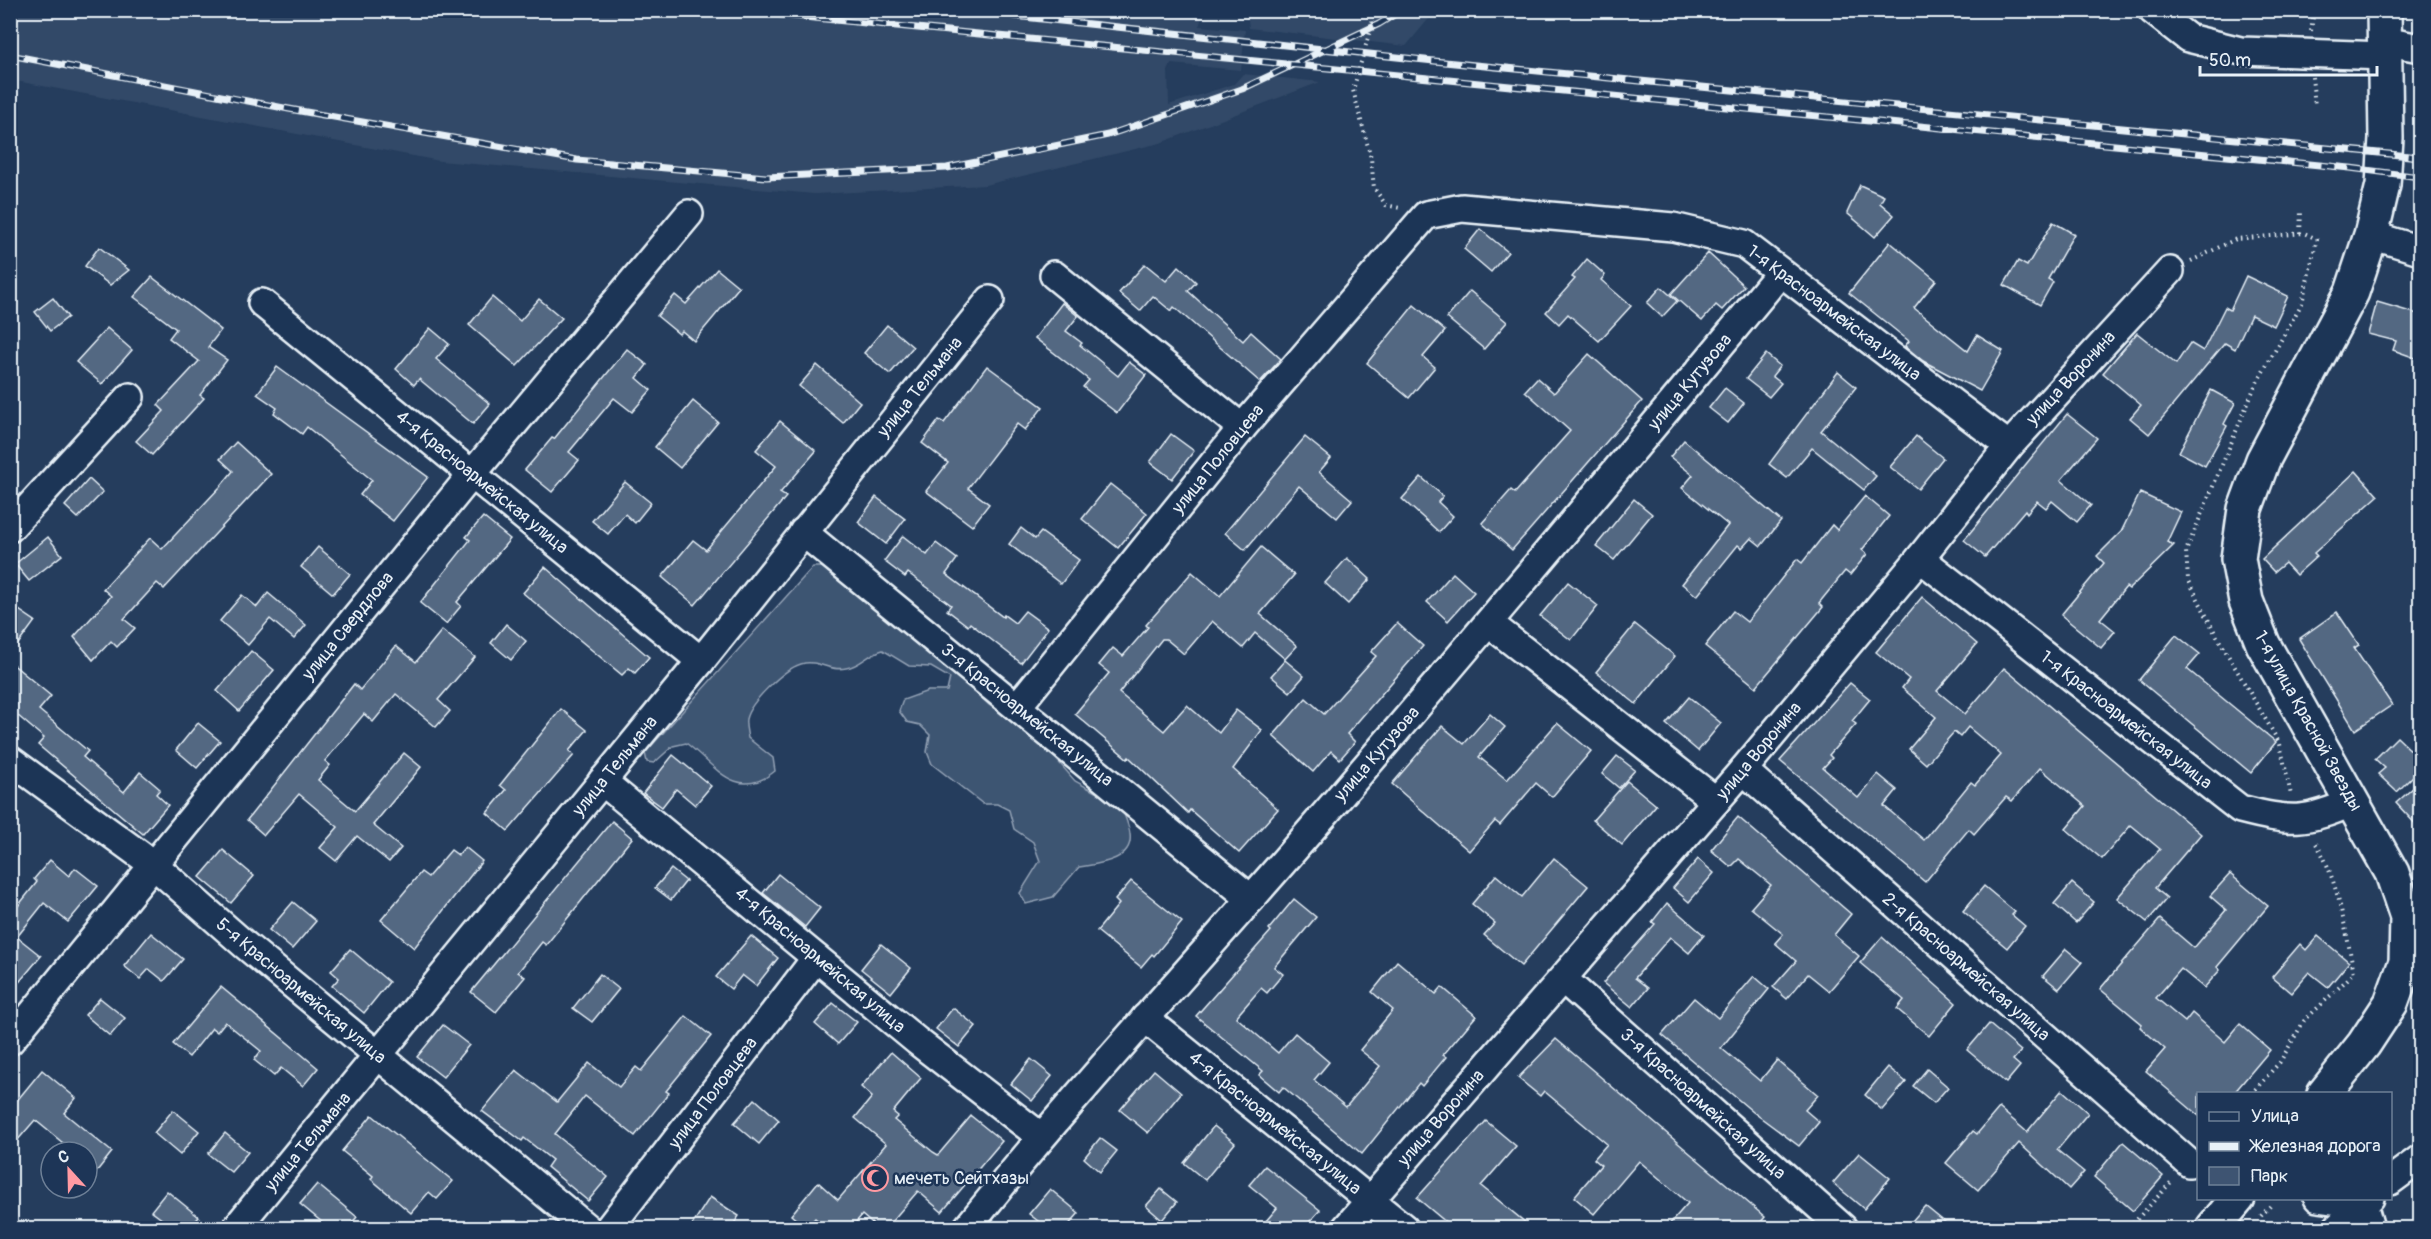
<svg xmlns="http://www.w3.org/2000/svg" width="2431" height="1239" font-family="Pangolin,sans-serif">
<style>
.built{fill:#334a68}
.green{fill:#3e5472;stroke:#93a2b5;stroke-width:1.5}
.building{fill:#536782;stroke:#e8f1f8;stroke-width:1.5}
.lines{fill:none;stroke-linecap:round;stroke-linejoin:round}
.minor-casing{stroke:#e8f1f8;stroke-width:32}
.major-casing{stroke:#e8f1f8;stroke-width:38}
.path{stroke:#e8f1f8;stroke-width:4;stroke-dasharray:1.5 4.5;stroke-linecap:butt}
.minor{stroke:#1d3557;stroke-width:27}
.major{stroke:#1d3557;stroke-width:33}
.rail-casing{stroke:#e8f1f8;stroke-width:7}
.rail{stroke:#1d3557;stroke-width:4.5;stroke-dasharray:14;stroke-linecap:butt}
.labels{text-anchor:middle;dominant-baseline:central;stroke-width:5;stroke-linejoin:round;paint-order:stroke}
.street-label{font-size:18px;fill:#e8f1f8;stroke:#1d3557}
.poi-label{font-size:18px;fill:#e8f1f8;stroke:#1d3557;text-anchor:start}
</style>
<rect width="100%" height="100%" fill="#253d5d"/>
<filter id="ink" filterUnits="userSpaceOnUse"><feTurbulence type="fractalNoise" baseFrequency=".0167" numOctaves="2"/><feDisplacementMap in="SourceGraphic" scale="12" xChannelSelector="R" yChannelSelector="G"/><feConvolveMatrix kernelMatrix="1 2 1 2 8 2 1 2 1" color-interpolation-filters="sRGB"/></filter>
<g filter="url(#ink)">
<g class="built">
<path d="M10,11H1204L1199,26L1245,30L1241,70L1171,64L1168,71L1169,105L1234,84L1243,74L1320,82L1160,143L985,185L815,194L440,161L11,80Z"/>
<path d="M1247,11V10L1445,11L1431,16L1406,46L1249,28Z"/>
</g>
<path class="green" d="M813,567H825L976,675L983,699L989,705L1037,737L1075,781L1121,806C1124,815 1129,825 1130,834C1134,861 1097,864 1079,867L1053,897L1026,904L1020,893L1040,861L1033,842L1014,829L1009,810L997,804H983L932,764L927,752L930,735L920,725L907,722L899,711L903,700L928,691H947L950,678L931,667L909,666L883,650C867,654 862,665 846,668C829,672 818,659 801,664C784,669 750,702 746,719C745,725 747,732 748,738L773,758L775,771C736,803 714,764 686,743L673,746L654,763L647,762L645,753Z"/>
<g class="building">
<path d="M1860,185L1884,196L1880,203L1894,215L1875,237L1847,213Z"/>
<path d="M2053,222L2074,234L2048,279L2053,282L2040,305L2004,285L2018,261L2027,266Z"/>
<path d="M1480,229L1508,252L1491,272L1464,249Z"/>
<path d="M1890,242L1936,280L1914,308L1968,351L1977,335L2003,351L1980,391L1923,361L1905,346L1909,341L1849,293Z"/>
<path d="M99,247L129,270L110,285L85,266Z"/>
<path d="M1708,253L1744,286L1722,310L1716,305L1702,321L1671,294Z"/>
<path d="M1587,259L1605,275L1601,280L1631,306L1599,341L1568,314L1559,324L1546,312L1575,279L1572,277Z"/>
<path d="M1145,264L1166,281L1179,266L1196,282L1188,291L1243,341L1251,332L1281,359L1260,382L1174,307L1171,311L1153,296L1140,311L1119,293Z"/>
<path d="M717,269L739,287L694,341L682,331L679,334L657,316L675,295L686,304Z"/>
<path d="M2246,276L2288,296L2274,326L2251,315L2235,349L2225,343L2149,434L2130,418L2141,405L2103,373L2137,333L2176,364L2190,343L2203,351L2225,307L2230,310Z"/>
<path d="M152,277L221,330L208,347L227,360L200,395L204,398L152,455L136,441L164,411L158,405L199,361L169,338L176,329L134,297Z"/>
<path d="M1661,287L1677,301L1662,317L1647,303Z"/>
<path d="M1470,291L1507,322L1484,349L1447,318Z"/>
<path d="M492,297L520,321L539,299L562,318L517,366L469,325Z"/>
<path d="M53,298L68,317L50,331L35,312Z"/>
<path d="M2377,302L2421,315V360L2393,350L2396,341L2368,334Z"/>
<path d="M1062,303L1078,316L1066,331L1082,343L1080,345L1118,376L1129,362L1146,375L1117,413L1083,387L1089,380L1035,338Z"/>
<path d="M1414,305L1445,331L1423,357L1435,367L1409,398L1367,363Z"/>
<path d="M887,325L913,347L890,374L864,353Z"/>
<path d="M107,328L132,350L102,384L76,362Z"/>
<path d="M430,328L449,344L436,359L490,404L473,424L419,379L414,385L396,369Z"/>
<path d="M627,349L647,365L637,378L651,390L632,412L614,398L569,452L579,460L552,492L525,470L552,438L554,439Z"/>
<path d="M1589,354L1642,401L1512,550L1482,523L1511,490L1515,493L1570,431L1525,391L1537,378L1554,393Z"/>
<path d="M1766,354L1780,366L1772,376L1781,383L1769,397L1746,379Z"/>
<path d="M817,365L860,402L843,423L799,386Z"/>
<path d="M987,366L1043,407L1025,430L1017,424L968,488L989,504L972,526L926,491L948,463L922,443L939,420L944,423Z"/>
<path d="M277,367L428,477L393,521L360,495L372,480L307,427L302,434L274,413L277,408L257,394Z"/>
<path d="M1838,372L1856,387L1821,431L1876,476L1864,490L1812,448L1787,478L1769,464Z"/>
<path d="M1725,388L1744,403L1728,423L1709,408Z"/>
<path d="M2211,390L2235,403L2224,424L2227,426L2205,466L2179,452Z"/>
<path d="M693,401L718,422L680,468L655,447Z"/>
<path d="M2067,414L2097,438L2061,480L2091,505L2077,522L2052,501L2046,508L2037,501L2027,513L2025,510L1985,557L1964,540Z"/>
<path d="M780,421L816,451L780,493L786,497L695,605L662,577L693,540L706,550L776,466L756,450Z"/>
<path d="M1171,434L1194,451L1172,479L1150,462Z"/>
<path d="M1916,436L1943,458L1918,489L1890,467Z"/>
<path d="M1305,437L1331,458L1319,472L1352,500L1337,518L1299,486L1245,550L1225,533Z"/>
<path d="M1684,440L1781,521L1761,546L1751,538L1742,548L1738,545L1697,596L1682,584L1728,525L1682,488L1693,475L1670,457Z"/>
<path d="M236,442L271,474L164,589L157,583L124,619L135,628L117,647L111,641L93,660L74,637L111,596L103,589L150,538L162,549L220,487L233,471L220,459Z"/>
<path d="M2356,471L2378,496L2314,553L2317,556L2296,575L2285,563L2274,572L2262,559Z"/>
<path d="M1421,477L1443,496L1438,502L1453,516L1439,532L1402,499Z"/>
<path d="M89,479L103,492L78,518L65,506Z"/>
<path d="M625,482L651,503L635,523L625,514L608,534L592,521Z"/>
<path d="M1110,484L1147,513L1118,548L1082,519Z"/>
<path d="M2140,493L2181,512L2167,542L2174,545L2129,589L2126,587L2100,619L2115,631L2101,648L2061,615L2104,563L2097,556L2121,532Z"/>
<path d="M1865,496L1889,516L1862,550L1867,554L1850,575L1845,571L1819,603L1823,607L1756,687L1705,646L1733,611L1747,622L1797,559L1802,563L1832,525L1837,530Z"/>
<path d="M876,497L905,519L886,544L858,522Z"/>
<path d="M1634,499L1652,514L1614,560L1596,546Z"/>
<path d="M483,517L510,539L457,602L461,606L446,624L420,603L470,540L466,537Z"/>
<path d="M1021,528L1035,539L1041,532L1079,560L1061,584L1009,544Z"/>
<path d="M903,536L927,555L936,543L957,559L946,574L1003,617L1004,615L1015,623L1025,611L1048,628L1021,663L970,623L968,626L947,610L951,605L908,573L905,577L884,561Z"/>
<path d="M48,537L62,555L29,581L15,564Z"/>
<path d="M318,547L350,574L333,594L301,567Z"/>
<path d="M1261,547L1294,575L1260,614L1297,646L1285,659L1255,633L1243,648L1212,621L1184,654L1166,639H1162L1119,693L1164,731L1187,705L1219,733L1236,710L1262,730L1233,769L1278,809L1239,853L1190,810L1188,813L1129,757L1128,759L1075,714L1109,673L1099,665L1113,648L1123,656L1148,627L1146,625L1192,572L1220,596Z"/>
<path d="M1347,558L1370,579L1348,604L1325,583Z"/>
<path d="M545,567L649,657L635,673L629,668L622,675L523,593Z"/>
<path d="M1453,573L1474,592L1448,621L1427,602Z"/>
<path d="M1568,582L1598,606L1571,640L1540,616Z"/>
<path d="M268,593L306,625L294,639L270,619L248,645L220,621L242,595L257,607Z"/>
<path d="M1922,597L1977,644L1937,691L1965,714L2004,668L2201,834L2155,888L2167,898L2147,922L2117,898L2160,849L2131,825L2102,859L2066,829L2085,806L2040,768L2012,801L2006,797L1974,834L1969,829L1925,882L1780,761L1850,683L1870,699L1852,721L1856,724L1829,755L1832,758L1823,768L1858,798L1878,774L1897,790L1884,806L1924,840L1971,782L1975,785L2001,755L1968,727L1960,737L1954,732L1926,764L1909,749L1936,717L1902,688L1909,679L1876,652Z"/>
<path d="M10,604L35,621L10,655Z"/>
<path d="M2337,612L2359,645L2354,648L2392,705L2355,730L2299,639Z"/>
<path d="M1397,623L1423,646L1347,734L1355,742L1340,759L1331,751L1313,772L1273,736L1306,698L1324,714L1376,656L1371,652Z"/>
<path d="M506,624L526,641L511,660L491,643Z"/>
<path d="M1635,624L1675,656L1636,704L1596,672Z"/>
<path d="M442,630L475,657L438,700L450,711L436,727L396,694L373,722L364,714L325,761L330,765L318,780L355,811L404,753L421,767L373,825L401,848L389,862L357,836L336,861L320,848L338,827L299,794L264,835L247,820L354,684L360,690L396,646L416,662Z"/>
<path d="M2176,635L2200,654L2187,669L2276,742L2251,773L2139,680Z"/>
<path d="M251,651L274,670L239,711L217,691Z"/>
<path d="M1285,660L1304,676L1290,692L1271,676Z"/>
<path d="M10,662L51,696L39,710L88,751L83,757L124,792L140,772L160,789L156,794L168,805L143,834L38,745L44,738L10,709Z"/>
<path d="M1689,697L1721,723L1698,751L1666,724Z"/>
<path d="M561,709L587,730L569,751L574,755L508,831L487,813L506,790L500,785Z"/>
<path d="M1490,714L1505,727L1479,757L1507,780L1557,723L1591,751L1552,797L1536,783L1500,825L1495,821L1469,851L1392,784L1442,726L1464,744Z"/>
<path d="M198,723L220,741L197,768L176,750Z"/>
<path d="M2397,737L2421,760V768L2397,792L2378,774L2385,768L2375,759Z"/>
<path d="M673,755L711,786L695,805L676,789L662,807L643,793Z"/>
<path d="M1617,756L1635,770L1619,788L1602,774Z"/>
<path d="M1627,781L1656,805L1622,845L1593,820Z"/>
<path d="M2421,781V830L2396,803Z"/>
<path d="M1738,817L1851,914L1834,935L1859,956L1829,991L1808,974L1787,999L1773,987L1796,961L1775,943L1783,934L1751,908L1771,885L1739,859L1731,867L1711,850Z"/>
<path d="M612,821L632,838L546,945L542,942L518,972L525,977L496,1012L471,992Z"/>
<path d="M465,847L482,861L414,948L381,920L421,872L428,877L451,850L458,855Z"/>
<path d="M223,850L254,876L231,903L200,877Z"/>
<path d="M1554,858L1588,886L1521,966L1484,935L1495,923L1472,904L1496,875L1522,897Z"/>
<path d="M1698,859L1714,873L1689,902L1673,888Z"/>
<path d="M50,860L69,876L75,868L98,886L68,922L44,903L17,937L41,956L10,993V916L37,882L34,879Z"/>
<path d="M671,869L686,881L671,900L655,888Z"/>
<path d="M778,874L820,908L805,927L763,893Z"/>
<path d="M2230,874L2268,906L2217,967L2220,970L2204,988L2181,969L2156,998L2185,1022L2192,1013L2225,1042L2240,1024L2270,1050L2233,1094H2199V1116L2146,1071L2165,1049L2140,1027L2142,1024L2100,989L2160,919L2194,948L2226,910L2210,896Z"/>
<path d="M1131,881L1182,922L1154,956L1152,954L1141,967L1097,931L1119,904L1115,900Z"/>
<path d="M2072,883L2094,902L2076,923L2054,904Z"/>
<path d="M1984,886L2015,912L2012,915L2025,926L2007,948L1963,911Z"/>
<path d="M1294,899L1316,917L1274,967L1283,974L1267,993L1261,988L1236,1017L1278,1053L1295,1033L1329,1062L1314,1080L1346,1107L1380,1066L1360,1050L1393,1010L1372,992L1397,961L1436,994L1442,987L1476,1016L1443,1055L1446,1057L1422,1086L1419,1083L1362,1154L1283,1087L1279,1092L1259,1075L1263,1071L1196,1016L1271,931L1269,929Z"/>
<path d="M293,902L316,921L292,949L269,930Z"/>
<path d="M1667,903L1704,935L1689,953L1670,937L1635,978L1648,988L1632,1007L1603,983L1655,924L1652,922Z"/>
<path d="M151,933L183,959L164,981L149,969L140,979L124,966Z"/>
<path d="M751,936L778,958L756,986L742,975L731,989L716,977Z"/>
<path d="M2318,936L2349,962L2328,987L2309,972L2291,993L2272,977L2300,944L2306,950Z"/>
<path d="M1882,937L1956,1003L1929,1036L1897,1009L1904,1000L1860,963Z"/>
<path d="M881,944L911,968L891,993L861,969Z"/>
<path d="M350,949L389,982L364,1013L332,986L339,978L331,971Z"/>
<path d="M2066,949L2082,962L2059,989L2043,976Z"/>
<path d="M600,974L619,989L592,1022L573,1008Z"/>
<path d="M1754,976L1769,989L1721,1048L1760,1081L1777,1060L1818,1095L1805,1110L1819,1122L1799,1146L1753,1112L1662,1035L1694,998L1718,1018Z"/>
<path d="M221,987L318,1068L303,1086L281,1068L274,1076L254,1060L261,1051L225,1022L217,1032L212,1028L189,1057L173,1044Z"/>
<path d="M100,998L125,1018L110,1036L85,1015Z"/>
<path d="M833,1003L857,1022L838,1044L815,1024Z"/>
<path d="M953,1008L976,1026L959,1047L936,1029Z"/>
<path d="M686,1016L711,1036L666,1091L669,1093L635,1136L585,1096L555,1134L608,1177L588,1201L547,1167L552,1160L524,1138L522,1141L482,1111L516,1070L557,1102L589,1063L619,1087L636,1067L641,1071Z"/>
<path d="M1989,1024L2021,1051L2013,1060L2020,1066L2006,1083L1967,1050Z"/>
<path d="M443,1025L469,1045L443,1077L417,1057Z"/>
<path d="M1556,1039L1765,1217L1756,1228H1666L1688,1203L1639,1161L1594,1214L1574,1197L1601,1165L1594,1159L1607,1144L1544,1091L1540,1096L1518,1078Z"/>
<path d="M891,1052L921,1078L893,1112L898,1116L894,1120L933,1152L938,1155L971,1116L1002,1141L942,1212L918,1191L886,1228H877L862,1215L851,1228H827L815,1218L806,1228L791,1215L818,1182L838,1200L886,1144L855,1118L872,1097L861,1087Z"/>
<path d="M1031,1059L1052,1076L1032,1101L1011,1084Z"/>
<path d="M1888,1067L1906,1082L1882,1110L1865,1095Z"/>
<path d="M1927,1069L1948,1087L1934,1103L1913,1086Z"/>
<path d="M42,1070L76,1098L64,1113L112,1152L97,1171L87,1162V1152H74L35,1120L10,1149V1109Z"/>
<path d="M1154,1070L1181,1093L1148,1133L1120,1110Z"/>
<path d="M2062,1090L2088,1113L2057,1150L2084,1172L2069,1189L2019,1143L1978,1190L1946,1163L1973,1131L1977,1134L1999,1108L2027,1132Z"/>
<path d="M755,1099L779,1120L759,1144L734,1123Z"/>
<path d="M173,1110L199,1131L180,1155L154,1133Z"/>
<path d="M372,1115L453,1181L437,1199L429,1192L411,1213L371,1179L373,1176L342,1151Z"/>
<path d="M1486,1121L1516,1146L1481,1186L1532,1228H1453L1417,1198Z"/>
<path d="M1214,1126L1235,1143L1205,1180L1184,1163Z"/>
<path d="M225,1133L248,1152L231,1172L208,1154Z"/>
<path d="M1100,1138L1117,1151L1100,1172L1084,1158Z"/>
<path d="M2123,1142L2163,1176L2133,1211L2094,1177Z"/>
<path d="M1859,1153L1890,1178L1864,1209L1833,1183Z"/>
<path d="M1265,1166L1320,1210L1304,1228H1260L1277,1208L1249,1185Z"/>
<path d="M317,1184L357,1217L347,1228H329L300,1204Z"/>
<path d="M1050,1189L1079,1213L1066,1228H1047L1029,1214Z"/>
<path d="M1161,1189L1177,1202L1162,1220L1146,1206Z"/>
<path d="M167,1191L199,1217L189,1228H155L163,1220L151,1211Z"/>
<path d="M710,1197L739,1216L731,1228H690Z"/>
<path d="M1925,1206L1952,1228H1906Z"/>
</g>
<g class="lines">
<defs>
<g id="minor">
<path d="M2152,10L2188,38L2241,51L2385,56"/>
<path d="M2384,41L2420,48"/>
<path d="M2371,235L2420,250"/>
<path d="M1054,275L1242,428"/>
<path d="M262,303L701,661"/>
<path d="M10,528L130,397"/>
<path d="M803,532L1251,899"/>
<path d="M1920,558L2240,809C2291,822 2304,823 2353,802"/>
<path d="M1490,624L1716,801"/>
<path d="M1017,707L1242,428L1426,215L1462,208L1673,227L1744,244L2009,446"/>
<path d="M10,760L154,865L245,945L587,1228"/>
<path d="M1743,770L2189,1163"/>
<path d="M602,781L917,1041L1040,1136"/>
<path d="M1563,979L1843,1228"/>
<path d="M1145,1018L1404,1228"/>
<path d="M10,1041L473,473L689,214"/>
<path d="M2390,1181L2420,1159"/>
<path d="M2318,1198L2363,1204L2370,1228"/>
<path d="M236,1228L701,661L990,300"/>
<path d="M609,1228L816,958"/>
<path d="M967,1228C1074,1094 1192,968 1305,837C1466,651 1623,463 1780,273"/>
<path d="M1346,1228L1743,770L1920,558L2009,446L2170,271"/>
<path d="M2337,1228L2370,1198"/>
</g>
<g id="major">
<path d="M2324,1094L2364,1044L2391,1003L2406,962L2407,917L2392,873L2263,644L2246,601L2238,559L2245,509L2263,460L2352,292L2371,235L2383,185L2386,138L2384,10"/>
<path d="M2213,1228L2238,1198"/>
</g>
</defs>
<use href="#minor" class="minor-casing"/>
<use href="#major" class="major-casing"/>
<g class="path">
<path d="M1376,10L1353,90L1371,158L1374,188L1386,205L1400,208"/>
<path d="M2311,31L2314,10"/>
<path d="M2312,77L2315,106"/>
<path d="M2300,233L2301,212"/>
<path d="M2191,261L2236,239L2304,233L2317,239L2302,303L2255,386L2186,551L2188,579L2215,633L2280,744L2291,795"/>
<path d="M2251,1094L2280,1062L2304,1021L2354,973C2347,936 2336,870 2314,841"/>
<path d="M2261,1216L2272,1204"/>
<path d="M2129,1228L2173,1180"/>
</g>
<use href="#minor" class="minor"/>
<use href="#major" class="major"/>
<defs>
<g id="rail">
<path d="M733,10L2350,168L2420,177"/>
<path d="M959,10L1434,61L2420,157"/>
<path d="M10,55L289,109L577,160L766,177L947,168L1108,135L1242,89L1379,24L1402,10"/>
</g>
</defs>
<use href="#rail" class="rail-casing"/>
<use href="#rail" class="rail"/>
</g>
</g>
<defs>
<symbol id="mosque-ring" viewBox="-11 -11 22 22"><circle r="9.5" fill="#1d3557" stroke="#ff9aa2" stroke-width="1.5"/><path d="M3.5-4.9A6 6 0 1 0 3.5 4.9A5 5 0 1 1 3.5-4.9Z" fill="#ff9aa2"/></symbol>
</defs>
<g fill-rule="evenodd">
<use href="#mosque-ring" x="860" y="1163" width="30" height="30"/>
</g>
<g class="labels">
<g class="street-label">
<text transform="translate(1834 313) rotate(37)">1-я Красноармейская улица</text>
<text transform="translate(2071 378) rotate(-47)">улица Воронина</text>
<text transform="translate(1690 382) rotate(-50)">улица Кутузова</text>
<text transform="translate(920 387) rotate(-51)">улица Тельмана</text>
<text transform="translate(1218 459) rotate(-51)">улица Половцева</text>
<text transform="translate(482 482) rotate(39)">4-я Красноармейская улица</text>
<text transform="translate(348 626) rotate(-51)">улица Свердлова</text>
<text transform="translate(1027 715) rotate(39)">3-я Красноармейская улица</text>
<text transform="translate(2126 720) rotate(38)">1-я Красноармейская улица</text>
<text transform="translate(2308 721) rotate(61)">1-я улица Красной Звезды</text>
<text transform="translate(1759 751) rotate(-50)">улица Воронина</text>
<text transform="translate(1377 754) rotate(-49)">улица Кутузова</text>
<text transform="translate(615 766) rotate(-51)">улица Тельмана</text>
<text transform="translate(820 960) rotate(40)">4-я Красноармейская улица</text>
<text transform="translate(1966 967) rotate(41)">2-я Красноармейская улица</text>
<text transform="translate(301 991) rotate(40)">5-я Красноармейская улица</text>
<text transform="translate(713 1093) rotate(-53)">улица Половцева</text>
<text transform="translate(1703 1104) rotate(42)">3-я Красноармейская улица</text>
<text transform="translate(1441 1118) rotate(-49)">улица Воронина</text>
<text transform="translate(1275 1123) rotate(39)">4-я Красноармейская улица</text>
<text transform="translate(308 1142) rotate(-50)">улица Тельмана</text>
</g>
<g class="poi-label">
<text x="894" y="1178">мечеть Сейтхазы</text>
</g>
</g>
<rect width="2431" height="1239" fill="none" stroke="#1d3557" stroke-width="36"/>
<rect x="18" y="18" width="2395" height="1203" fill="none" stroke="#e8f1f8" stroke-width="2" filter="url(#ink)"/>
<rect x="2197" y="1092" width="195" height="108" fill="#1d3557" stroke="#6e8097" stroke-width="1.5"/>
<rect x="2209" y="1112" width="30" height="9" fill="#1d3557" stroke="#6e8097" stroke-width="1.5"/>
<text x="2251" y="1122" font-size="18" fill="#e8f1f8">Улица</text>
<rect x="2209" y="1142" width="30" height="9" fill="#e8f1f8" stroke="#6e8097" stroke-width="1.5"/>
<text x="2251" y="1152" font-size="18" fill="#e8f1f8">Железная дорога</text>
<rect x="2209" y="1167" width="30" height="18" fill="#3e5472" stroke="#6e8097" stroke-width="1.5"/>
<text x="2251" y="1182" font-size="18" fill="#e8f1f8">Парк</text>
<g transform="translate(69 1170) rotate(338)"><circle r="28" fill="#1d3557" stroke="#6e8097" stroke-width="1.5"/>
<path d="M0-4.5L10 22L0 15L-10 22Z" fill="#ff9aa2"/>
<text y="-9" font-size="16" font-weight="bold" text-anchor="middle" fill="#e8f1f8">С</text>
</g>
<path d="M2200 66v9h177v-9" fill="none" stroke="#e8f1f8" stroke-width="3"/>
<text x="2209" y="66" font-size="18" fill="#e8f1f8" stroke="#1d3557" stroke-width="4.5" paint-order="stroke">50 m</text>
</svg>
